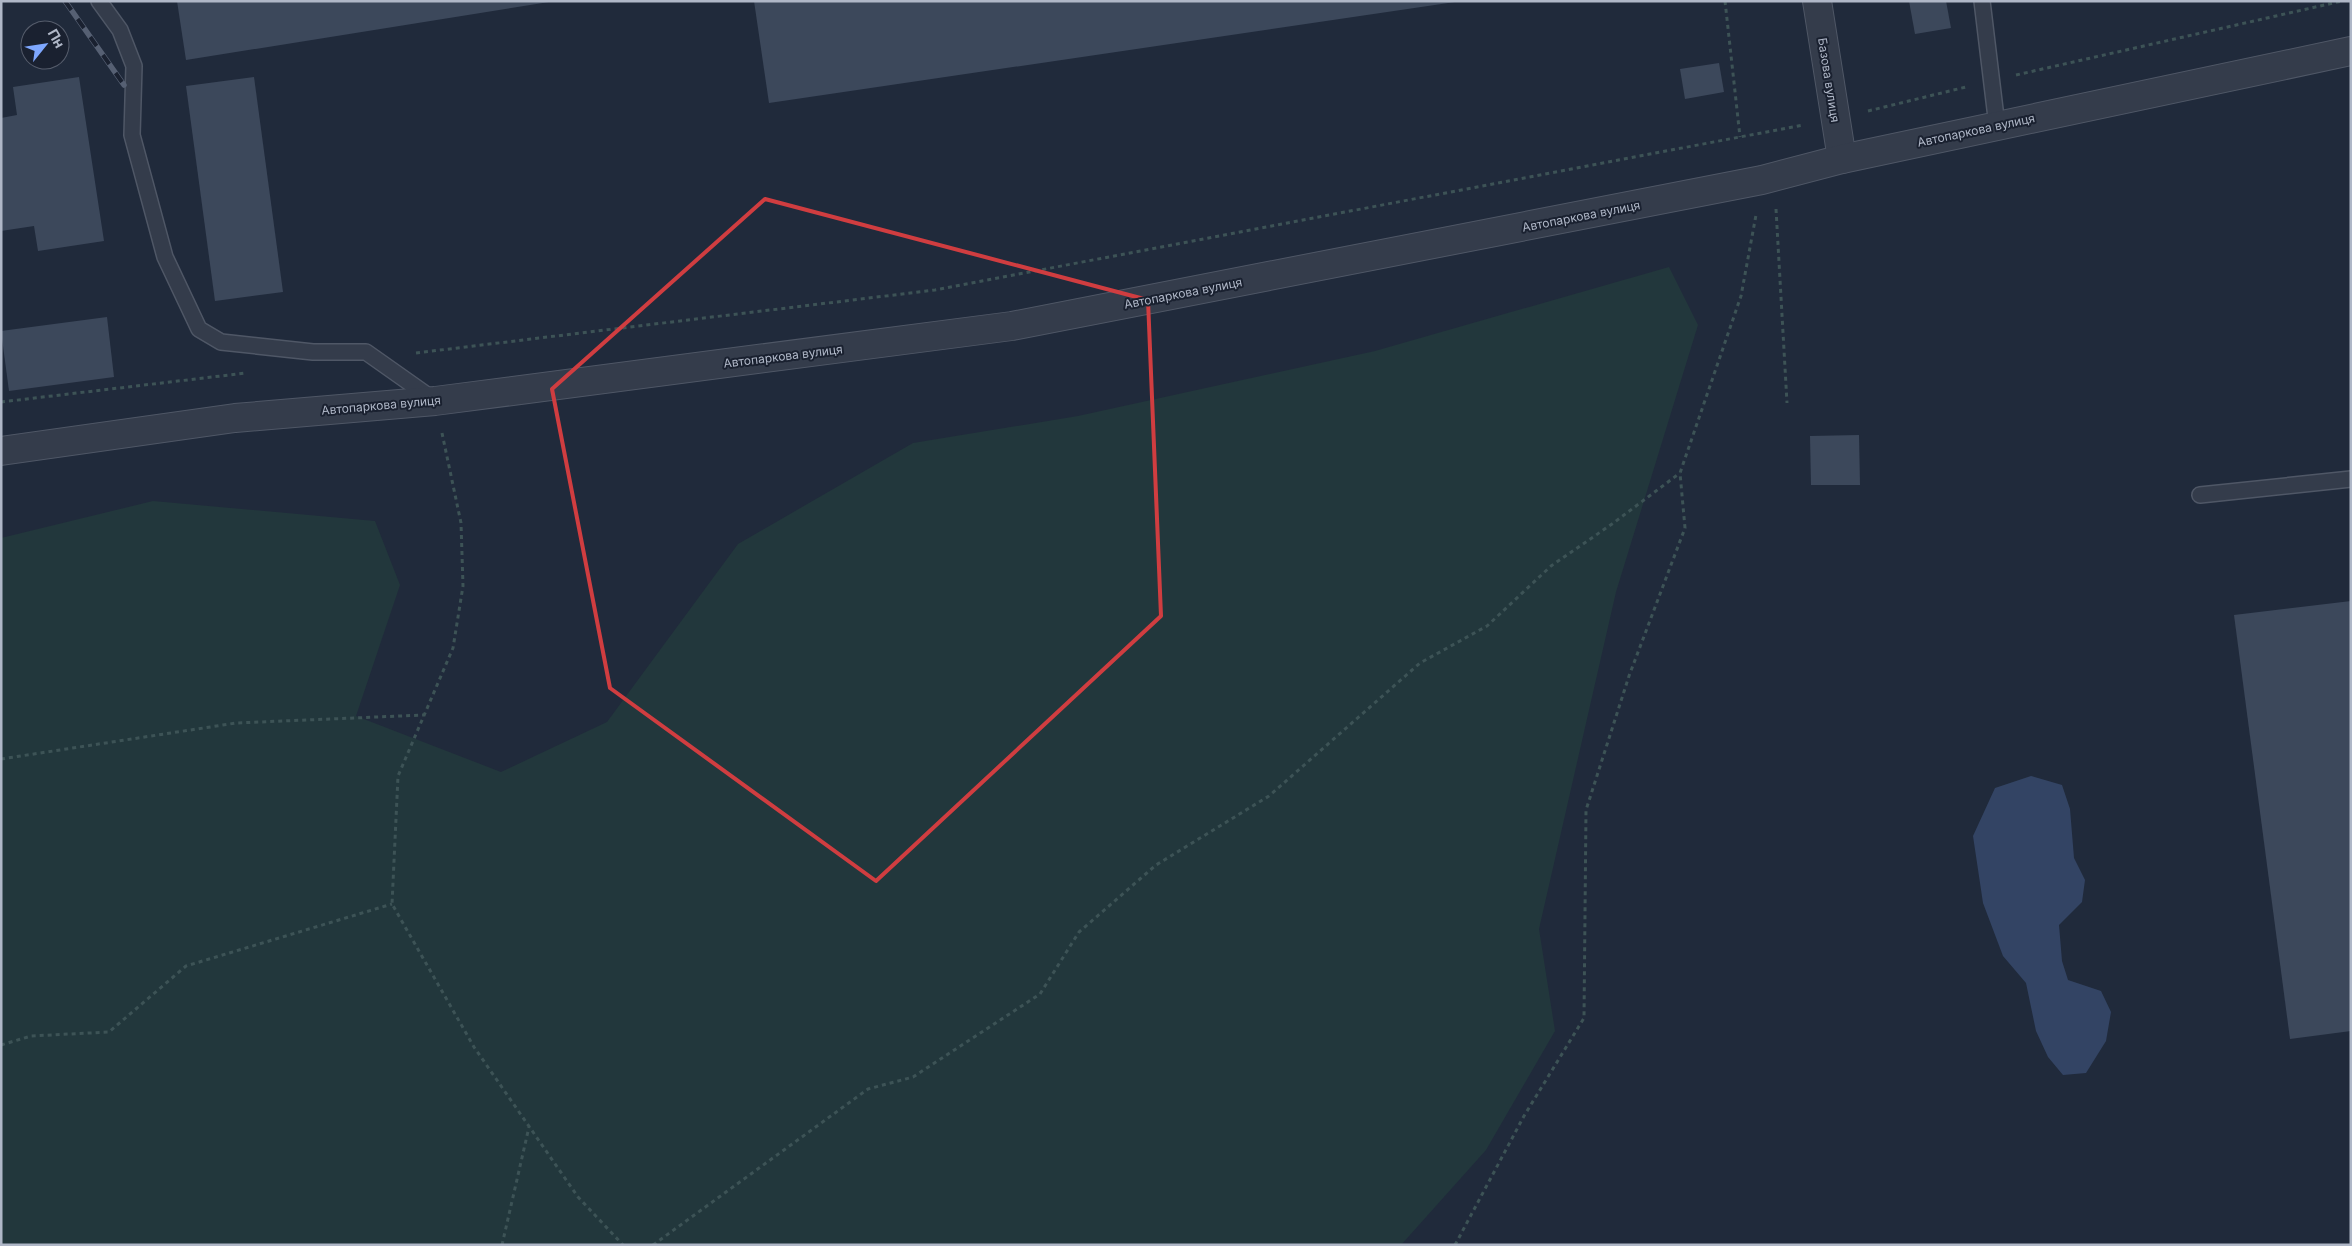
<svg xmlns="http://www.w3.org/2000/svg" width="2352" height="1246" font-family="Inter,sans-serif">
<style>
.green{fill:#22373c}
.water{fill:#334464}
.building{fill:#3c485b}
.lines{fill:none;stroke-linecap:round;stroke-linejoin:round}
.service-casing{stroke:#4f5766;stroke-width:18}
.minor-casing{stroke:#4f5766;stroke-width:30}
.path{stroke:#3d5356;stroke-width:3;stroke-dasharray:4 4;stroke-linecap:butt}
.service{stroke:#343c4b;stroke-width:15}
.minor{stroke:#343c4b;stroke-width:28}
.rail-casing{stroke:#566073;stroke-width:5.5}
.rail{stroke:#1a2130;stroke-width:4;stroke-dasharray:11;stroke-linecap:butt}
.marked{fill:none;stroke:#d03d40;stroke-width:4;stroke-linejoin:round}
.labels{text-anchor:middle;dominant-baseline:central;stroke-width:4;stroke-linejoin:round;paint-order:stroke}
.street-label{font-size:12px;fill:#afb7c7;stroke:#1a2130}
</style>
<rect width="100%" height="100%" fill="#202a3b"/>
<path class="green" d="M1669,267L1698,325L1616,592L1539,929L1555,1031L1486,1150L1401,1245H1V538L153,501L375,521L400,585L356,716L501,772L607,722L738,544L913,443L1078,416L1375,351Z"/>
<path class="water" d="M2031,776L2062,785L2070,809L2074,858L2085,880L2082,902L2059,925L2062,961L2068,980L2101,991L2111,1012L2106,1041L2086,1073L2063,1075L2048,1057L2036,1031L2026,983L2003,956L1983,903L1973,836L1995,788Z"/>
<g class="building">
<path d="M177,1H549V2L186,60Z"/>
<path d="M754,1H1455V2L769,103Z"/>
<path d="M1909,1H1946L1951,28L1915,34Z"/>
<path d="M1719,63L1724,92L1685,99L1680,69Z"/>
<path d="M79,77L104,241L38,251L34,226L1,231V118L17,115L13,87Z"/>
<path d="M254,77L283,292L215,301L186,86Z"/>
<path d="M107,317L114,377L9,391L1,331Z"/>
<path d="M1859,435L1860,485H1811L1810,436Z"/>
<path d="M2351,601V1031L2290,1039L2234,615Z"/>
</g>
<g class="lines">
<defs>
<g id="service">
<path d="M99,1L120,30L134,66L132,135L165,257L199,329L221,342L313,352H366L434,400"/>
<path d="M1982,1L1997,126"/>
<path d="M2200,495L2351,479"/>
</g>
<g id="minor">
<path d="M1817,1L1842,159"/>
<path d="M1,451L235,418L435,401L1012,326L1762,180L1842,159L2351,51"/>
</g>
</defs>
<use href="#service" class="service-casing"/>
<use href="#minor" class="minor-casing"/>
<g class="path">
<path d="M1725,1L1740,137"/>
<path d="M2016,75L2342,1"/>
<path d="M1868,111L1966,87"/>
<path d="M1776,209L1787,403"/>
<path d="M416,353L935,290L1803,125"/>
<path d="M1,402L246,373"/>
<path d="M442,433L461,523L463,586L453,648L398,776L392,904L474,1047L578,1197L623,1245"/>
<path d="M1,759L236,723L424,715"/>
<path d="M1,1045L31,1036L109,1032L186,966L392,904"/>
<path d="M502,1245L529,1127"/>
<path d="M653,1245L868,1089L913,1077L1040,994L1079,932L1156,865L1269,796L1420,663L1487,626L1551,566L1612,524L1680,473"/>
<path d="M1455,1245L1524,1116L1584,1018L1586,810L1629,676L1685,528L1680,473L1741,296L1756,215"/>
</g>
<use href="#service" class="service"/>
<use href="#minor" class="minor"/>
<defs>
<path id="rail" d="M65,1L124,85"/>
</defs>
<use href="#rail" class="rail-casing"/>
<use href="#rail" class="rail"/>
</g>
<path class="marked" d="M765,199L1148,300L1161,616L876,881L610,688L552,389Z"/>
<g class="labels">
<g class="street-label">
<text transform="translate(1829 80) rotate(81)">Базова вулиця</text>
<text transform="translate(1976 130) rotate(-12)">Автопаркова вулиця</text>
<text transform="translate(1581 216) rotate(-11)">Автопаркова вулиця</text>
<text transform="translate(1183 293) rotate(-11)">Автопаркова вулиця</text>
<text transform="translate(783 356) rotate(-7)">Автопаркова вулиця</text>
<text transform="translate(381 405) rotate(-5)">Автопаркова вулиця</text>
</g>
</g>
<rect width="2352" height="1246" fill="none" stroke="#afb7c7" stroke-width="5"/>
<g transform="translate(45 45) rotate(60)"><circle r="24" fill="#1a2130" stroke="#565d6c"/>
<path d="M0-4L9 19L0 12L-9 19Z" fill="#7ea7fe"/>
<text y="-8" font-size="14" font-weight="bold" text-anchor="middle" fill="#afb7c7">Пн</text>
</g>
</svg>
